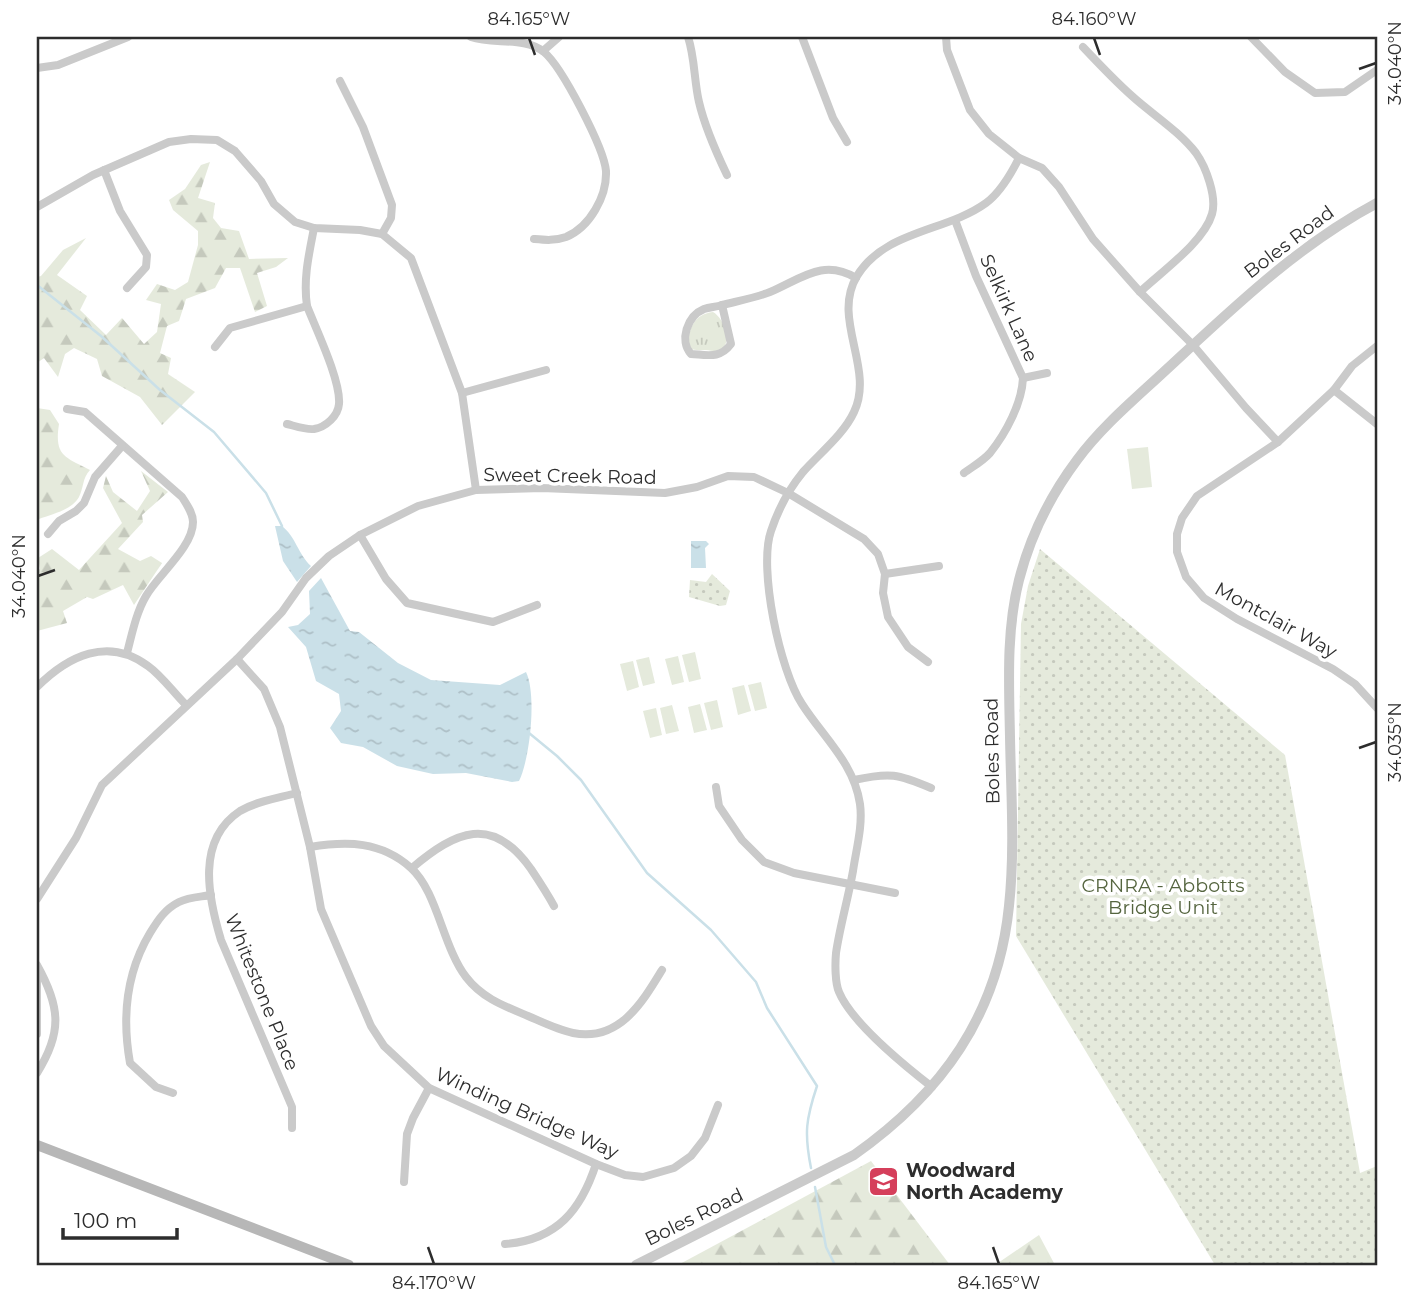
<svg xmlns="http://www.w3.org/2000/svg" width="1414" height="1302" font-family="Montserrat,sans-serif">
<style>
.grass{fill:url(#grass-tufts)}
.forest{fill:url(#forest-firs)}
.park{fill:url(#park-dots)}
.pitch{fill:#e5eadc}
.water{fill:url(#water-ripples)}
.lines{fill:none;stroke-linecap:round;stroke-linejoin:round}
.stream{stroke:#cae0e8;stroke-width:2.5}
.minor{stroke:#cacaca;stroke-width:8}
.tertiary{stroke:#cacaca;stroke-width:10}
.secondary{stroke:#b7b7b7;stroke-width:10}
.ticks{fill:none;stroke:#2d2d2d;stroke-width:2.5}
.labels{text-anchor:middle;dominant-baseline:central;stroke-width:7;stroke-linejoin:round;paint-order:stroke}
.street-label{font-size:19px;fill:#2d2d2d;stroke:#fff}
.park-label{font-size:19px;fill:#55653f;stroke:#fff}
.poi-label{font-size:19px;font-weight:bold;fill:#2d2d2d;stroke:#fff;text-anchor:start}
.neatline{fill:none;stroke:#2d2d2d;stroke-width:2.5}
.ticks-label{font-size:18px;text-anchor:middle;fill:#2d2d2d}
</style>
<defs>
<pattern id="grass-tufts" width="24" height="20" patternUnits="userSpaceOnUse" patternTransform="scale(1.75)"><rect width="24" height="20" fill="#e5eadc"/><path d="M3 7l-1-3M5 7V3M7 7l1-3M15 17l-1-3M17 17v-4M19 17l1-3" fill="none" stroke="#c5c9bd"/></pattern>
<pattern id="forest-firs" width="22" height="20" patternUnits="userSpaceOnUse" patternTransform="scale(1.75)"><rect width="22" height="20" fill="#e5eadc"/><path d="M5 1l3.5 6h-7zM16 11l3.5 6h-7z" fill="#c5c9bd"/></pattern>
<pattern id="park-dots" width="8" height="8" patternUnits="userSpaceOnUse" patternTransform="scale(1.75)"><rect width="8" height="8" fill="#e5eadc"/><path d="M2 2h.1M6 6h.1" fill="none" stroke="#c5c9bd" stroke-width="1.8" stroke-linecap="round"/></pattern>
<pattern id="water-ripples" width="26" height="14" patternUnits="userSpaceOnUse" patternTransform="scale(1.75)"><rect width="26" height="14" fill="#cae0e8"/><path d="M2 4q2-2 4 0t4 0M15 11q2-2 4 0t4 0" fill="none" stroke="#aec0c7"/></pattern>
</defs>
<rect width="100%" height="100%" fill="#fff"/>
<path class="grass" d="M713,312C724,318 735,345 718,351C714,352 710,350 706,350C700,350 695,351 689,348C687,330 694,314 713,312Z"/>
<g class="forest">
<path d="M210,162L198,198L215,203L213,218L221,228L239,231L249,259L288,258L276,267L257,273L267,306L255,312L240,268H226L215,288L186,299L179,321L167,326L160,353L171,358L168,374L195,392L162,425L140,397L102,376L97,359L74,348L65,354L58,377L44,358L37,363V277L41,276L63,250L86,238L57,275L87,296L80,310L106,335L122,318L144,344L157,332L161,304L146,300L157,284L175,290L188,282L198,245V231L173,210L169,200L185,189L201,165Z"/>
<path d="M37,408L50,410L59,424C54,456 65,457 90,470C82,479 84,487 79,497C72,510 52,514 39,519L37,518Z"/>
<path d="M141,471L168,492L142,515L143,522L118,549L140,561L151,556L162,563L134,605L123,585L93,599L87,597L63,611L67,623L37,631V571L40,569L38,558L52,549L79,570L122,523L103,488L106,476L113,492L137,511L150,491Z"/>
<path d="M871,1161L950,1265H678Z"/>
<path d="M1039,1235L1055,1265H995Z"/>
</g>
<g class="park">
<path d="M1040,549L1285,755L1360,1173L1377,1166V1265H1215L1016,936L1021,624L1028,586Z"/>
<path d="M712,574L730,591L726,605L720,606L689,597L690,580L706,582Z"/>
</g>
<g class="pitch">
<path d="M1148,447L1152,487L1132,489L1127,449Z"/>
<path d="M695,652L701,679L689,682L682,655Z"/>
<path d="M678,656L684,682L672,685L665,659Z"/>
<path d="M649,657L655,683L643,686L636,660Z"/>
<path d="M633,661L639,687L627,691L620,664Z"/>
<path d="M761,682L767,708L755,711L748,685Z"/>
<path d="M744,685L751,711L738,715L732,688Z"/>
<path d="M717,700L723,727L711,730L704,703Z"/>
<path d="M700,704L707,730L694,733L688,707Z"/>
<path d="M672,705L679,731L666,734L660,708Z"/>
<path d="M656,708L662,735L650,738L643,711Z"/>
</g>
<g class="water">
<path d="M275,526H282C296,537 298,554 311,566L297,582L283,561Z"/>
<path d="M691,541H706L709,544L705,548L706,568H691Z"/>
<path d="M321,578L350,631L359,632L398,663L431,680L500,685L526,672C537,694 530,759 519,781L512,782L466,773L433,774L397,766L363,747L341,743L330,728L341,711L339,694L316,681L306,647L288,627L298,625L310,614L309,591Z"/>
</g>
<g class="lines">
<g class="stream">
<path d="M37,285L101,336L160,390L214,432L266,493L282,526"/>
<path d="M529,733L557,756L581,780L647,873L711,930L756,982L767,1008L817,1086C806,1119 804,1133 811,1168"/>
<path d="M815,1187L826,1247L835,1265"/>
</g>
<g class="minor">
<path d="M471,37C493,45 524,36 544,52C562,67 604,148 606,171C607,196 590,227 566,237C555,241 545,240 534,239"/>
<path d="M688,37C695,58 694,81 699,102C705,128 716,152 727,175"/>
<path d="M802,37L833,118L847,142"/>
<path d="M946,37L947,50L970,110L989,134L1019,158L1042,168L1059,187L1093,239L1140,292L1193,345L1246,408L1278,442"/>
<path d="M1251,37L1285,72L1315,93L1345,92L1377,70"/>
<path d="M1083,47C1099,64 1115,81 1132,96C1153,115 1179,131 1196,153C1206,167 1217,197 1212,214C1204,242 1161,272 1140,292"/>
<path d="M543,51L559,37"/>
<path d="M37,68L58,65L128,37"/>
<path d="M340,81L363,127L392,205L391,218L382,234"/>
<path d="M104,170L120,211L147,255L146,267L127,288"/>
<path d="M37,207L93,175L169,142L191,139L217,140L235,151L261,181L274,204L295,222L314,228L360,230L382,234L411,258L462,393L476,490"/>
<path d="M955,220L976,276L1023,378C1022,403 1006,433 990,453C983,461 972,467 964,473"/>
<path d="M722,305L731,344C720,359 708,355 691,354C679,341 687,316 704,309C710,307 716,307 722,305Z"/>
<path d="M722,305C738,301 755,298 770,292C801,279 823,258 856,278"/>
<path d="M1377,346L1352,366L1334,390L1278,442L1197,496L1182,518L1177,534V552L1186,577L1204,598L1237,619L1333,669L1355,684L1377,708"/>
<path d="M215,347L230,328L307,306"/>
<path d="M1023,378L1047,373"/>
<path d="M1334,390L1377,424"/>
<path d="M462,393L546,370"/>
<path d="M67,409L85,412L182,497C187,505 193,513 193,522C193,547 158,575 146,596C136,613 132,634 127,653"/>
<path d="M287,424C295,426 306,430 314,429C326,427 338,416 339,404C341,381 316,329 307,306C303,279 309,254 314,228"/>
<path d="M48,534L59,521L76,511L84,503L95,477L122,446"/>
<path d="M360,535L386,579L407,603L493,622L537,605"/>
<path d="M885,574L939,566"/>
<path d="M237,659L264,689L280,727L310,847L321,909L371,1026L384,1046L429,1088L596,1164L625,1175L643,1177L674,1168L691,1156L705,1138L718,1105"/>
<path d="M37,687C68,656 108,636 148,666C162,676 173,692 186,705"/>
<path d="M854,780C890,772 898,774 931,788"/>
<path d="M716,787L719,806L742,840L764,862L794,873L895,893"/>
<path d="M310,847C347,841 381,841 411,868C437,891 443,947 466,977C482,998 504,1006 528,1016C542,1022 558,1030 573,1033C619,1042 642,1003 662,970"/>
<path d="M412,868C456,831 492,814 531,869C539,881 547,893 554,906"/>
<path d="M37,899L76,838L102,785L237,659L282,612L306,578L329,556L360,535L418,506L476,490L542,488L665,493L697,487L728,476L754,477L788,493L864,539L878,554L885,574L883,593L888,617L908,647L928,662"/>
<path d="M37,965C60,1006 63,1032 37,1073"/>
<path d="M37,975V1034"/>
<path d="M932,1087C905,1066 852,1023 839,992C835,983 835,964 836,953C840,926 848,899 853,871C856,850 863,826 860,804C854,763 823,737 802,704C780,671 758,568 771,531C778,510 789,489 803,472C819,454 844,434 854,412C875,368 831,319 857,276C885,230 946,232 986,203C1001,192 1011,174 1019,158"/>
<path d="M173,1093L156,1087L130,1063C122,1018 126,973 150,933C158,920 165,909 179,902C189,897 200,897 211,895"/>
<path d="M292,1128V1107L221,940C208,897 196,840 240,811C257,801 279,798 297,793"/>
<path d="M404,1182L407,1134L413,1118L429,1088"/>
<path d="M505,1244C557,1240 581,1210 596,1164"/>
</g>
<path class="tertiary" d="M636,1265L854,1155C942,1093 998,1015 1009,906C1015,850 1011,793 1010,737C1009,685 1006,631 1019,580C1030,537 1050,496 1077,460C1102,426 1136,398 1167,369C1233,308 1298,245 1377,203"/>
<path class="secondary" d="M37,1145L349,1265"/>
</g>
<path class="ticks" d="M529,38L535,55M1094,38L1100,55M1359,69L1376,63M38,576L55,570M1359,748L1376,742M428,1247L434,1264M993,1247L999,1264"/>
<defs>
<symbol id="school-square" viewBox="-11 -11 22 22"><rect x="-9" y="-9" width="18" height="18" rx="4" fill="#d53f5b" stroke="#fff"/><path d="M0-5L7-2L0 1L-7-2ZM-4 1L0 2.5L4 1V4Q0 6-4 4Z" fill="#fff"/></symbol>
</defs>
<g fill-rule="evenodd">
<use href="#school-square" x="866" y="1164" width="35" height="35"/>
</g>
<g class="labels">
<g class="street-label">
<text transform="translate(1289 242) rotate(-37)">Boles Road</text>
<text transform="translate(1009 308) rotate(66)">Selkirk Lane</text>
<text transform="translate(570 476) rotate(1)">Sweet Creek Road</text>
<text transform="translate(1276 620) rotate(29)">Montclair Way</text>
<text transform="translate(992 751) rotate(-91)">Boles Road</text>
<text transform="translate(262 992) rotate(68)">Whitestone Place</text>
<text transform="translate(527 1113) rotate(24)">Winding Bridge Way</text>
<text transform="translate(694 1217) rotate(-26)">Boles Road</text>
</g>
<g class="park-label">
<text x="1163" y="885">CRNRA - Abbotts<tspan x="1163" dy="22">Bridge Unit</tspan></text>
</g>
<g class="poi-label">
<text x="906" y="1170">Woodward<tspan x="906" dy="22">North Academy</tspan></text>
</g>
</g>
<rect width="1414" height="1302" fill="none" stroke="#ffffff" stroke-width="77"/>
<path d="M63 1228v10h114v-10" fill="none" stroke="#2d2d2d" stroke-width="3.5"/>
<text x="74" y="1228" font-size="21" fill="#2d2d2d" stroke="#ffffff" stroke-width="5" paint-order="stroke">100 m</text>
<rect x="38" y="38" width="1338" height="1226" class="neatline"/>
<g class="ticks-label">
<text x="529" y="25">84.165°W</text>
<text x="1094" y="25">84.160°W</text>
<text transform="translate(1395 63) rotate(-90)" y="6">34.040°N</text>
<text transform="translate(19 576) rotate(-90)" y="6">34.040°N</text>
<text transform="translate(1395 742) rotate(-90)" y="6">34.035°N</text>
<text x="434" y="1289">84.170°W</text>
<text x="999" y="1289">84.165°W</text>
</g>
</svg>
